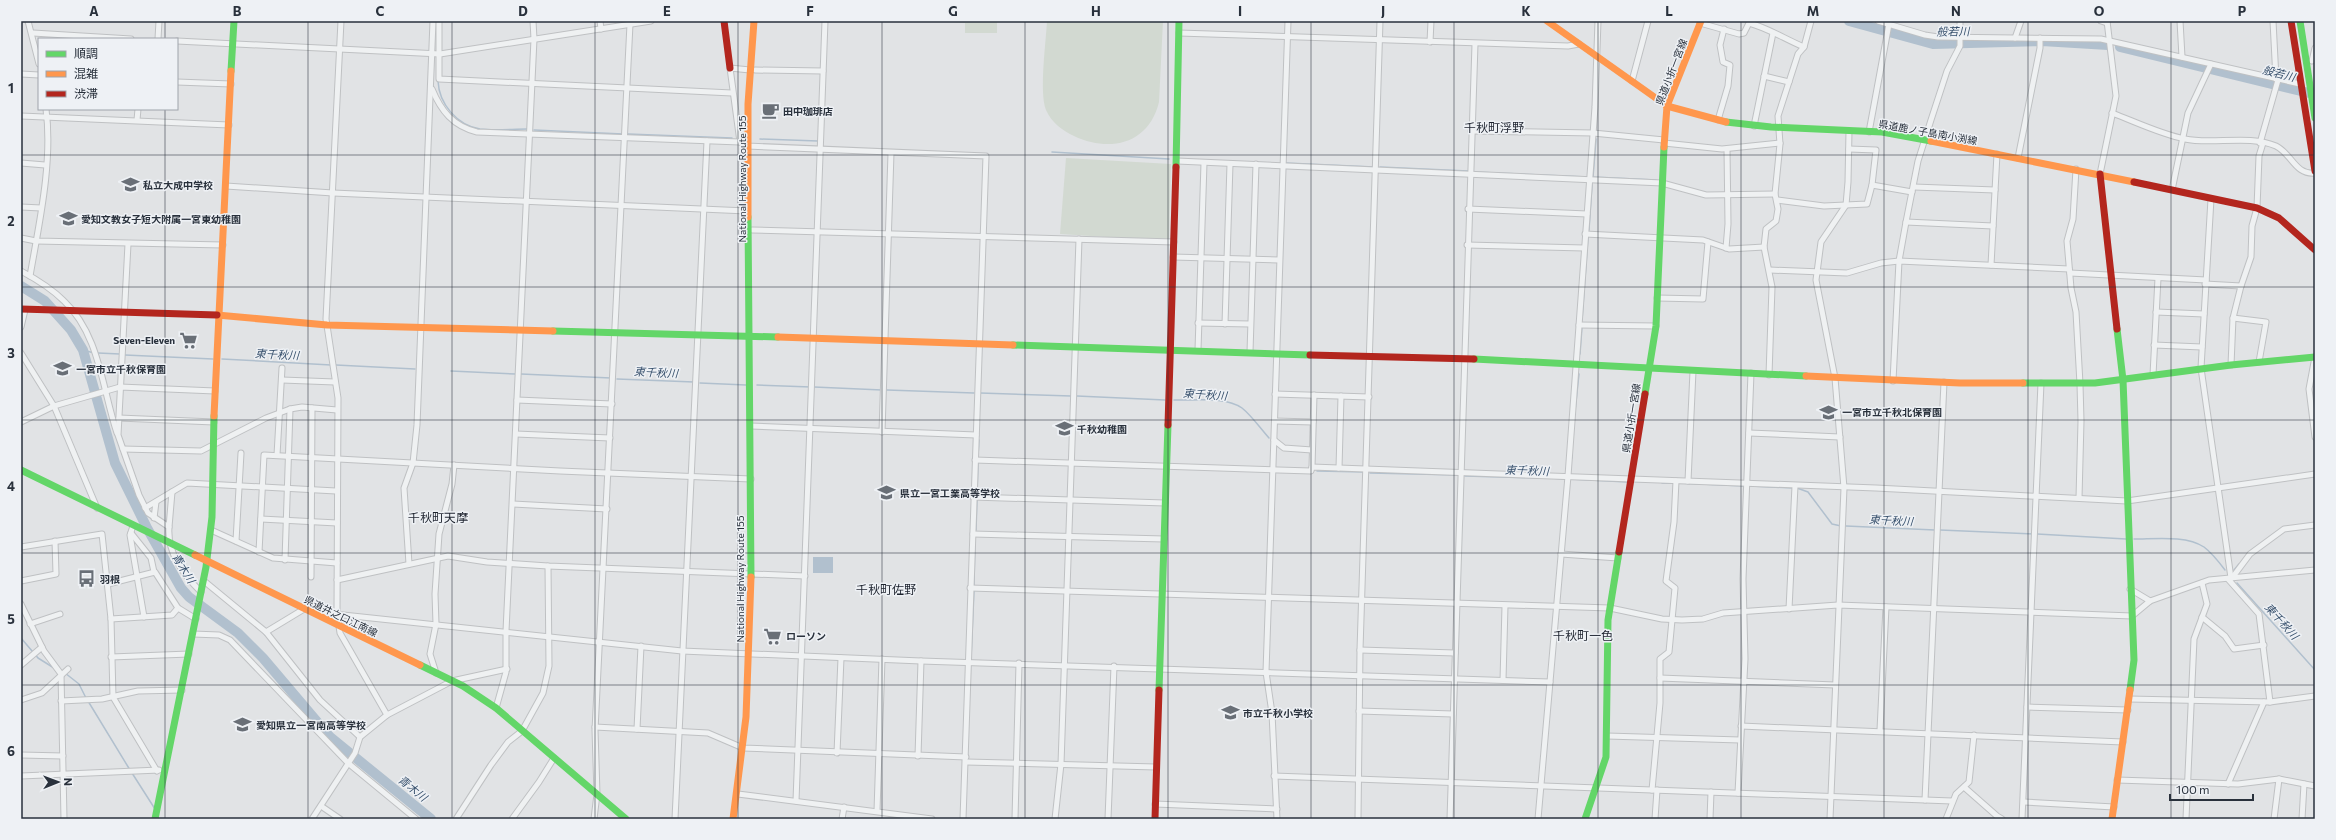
<svg xmlns="http://www.w3.org/2000/svg" width="2336" height="840" font-family="Commissioner,'Noto Sans JP',sans-serif">
<style>
.green{fill:#d2d9d1}
.water{fill:#b1c0ce}
.lines{fill:none;stroke-linecap:round;stroke-linejoin:round}
.stream{stroke:#b1c0ce;stroke-width:1.5}
.river{stroke:#b1c0ce;stroke-width:10}
.street-casing{stroke:#bfc1c3;stroke-width:7}
.street{stroke:#eff1f2;stroke-width:5}
.fast{stroke:#63d668;stroke-width:7}
.slow{stroke:#ff974d;stroke-width:7}
.jam{stroke:#b3261e;stroke-width:7}
.grid{fill:none;stroke:#29313c;stroke-width:1;stroke-opacity:0.55}
.labels{text-anchor:middle;dominant-baseline:central;stroke-width:3;stroke-linejoin:round;paint-order:stroke}
.street-label{font-size:10px;fill:#29313c;stroke:#eef1f5}
.poi-label{font-size:10px;font-weight:bold;fill:#29313c;stroke:#eef1f5;text-anchor:start}
.water-label{font-size:11px;font-style:italic;fill:#37506c;stroke:#eef1f5}
.quarter-label{font-size:12px;fill:#1c222d;stroke:#eef1f5}
.neatline{fill:none;stroke:#29313c;stroke-width:1.5}
.grid-label{font-size:13px;text-anchor:middle;font-weight:bold;fill:#29313c}
</style>
<rect width="100%" height="100%" fill="#e1e3e5"/>
<g class="green">
<path d="M933,21H997V33H965V23Z"/>
<path d="M1047,21H1163L1159,102C1149,144 1110,153 1074,136C1063,131 1051,122 1046,110C1039,92 1046,42 1047,21Z"/>
<path d="M1066,158L1171,164L1169,241L1060,234Z"/>
</g>
<rect class="water" x="813" y="557" width="20" height="16"/>
<g class="lines">
<g class="stream">
<path d="M438,81C439,104 457,125 480,129C495,131 512,129 527,129"/>
<path d="M534,130L623,134"/>
<path d="M628,134L732,138"/>
<path d="M760,139L818,141"/>
<path d="M1596,139L1593,177L1656,180"/>
<path d="M1052,152L1169,159"/>
<path d="M1286,163L1374,167"/>
<path d="M1380,167L1468,171"/>
<path d="M1474,172L1587,177"/>
<path d="M1589,230L1592,185"/>
<path d="M1582,320L1588,237"/>
<path d="M83,350L94,353"/>
<path d="M98,353L120,354"/>
<path d="M1580,354L1582,327"/>
<path d="M125,355L213,359"/>
<path d="M222,359L331,365"/>
<path d="M336,365L415,369"/>
<path d="M451,371L516,374"/>
<path d="M521,374L611,378"/>
<path d="M617,379L694,382"/>
<path d="M700,383L746,385"/>
<path d="M757,385L811,387"/>
<path d="M814,387L882,390"/>
<path d="M887,390L974,393"/>
<path d="M980,393L1071,396"/>
<path d="M1077,396L1165,400"/>
<path d="M1174,400C1194,401 1225,396 1242,408C1252,416 1260,428 1269,438"/>
<path d="M1575,411L1579,374"/>
<path d="M978,456L979,440"/>
<path d="M1572,458V453"/>
<path d="M1317,471L1365,472"/>
<path d="M1370,473L1459,475"/>
<path d="M1465,476L1539,478"/>
<path d="M1551,478L1565,479"/>
<path d="M1571,479L1627,482"/>
<path d="M1662,483H1674"/>
<path d="M1679,483L1744,486"/>
<path d="M1751,486L1793,488"/>
<path d="M1797,488L1808,492L1832,524L1841,526"/>
<path d="M977,495L978,464"/>
<path d="M1846,526L1935,530"/>
<path d="M976,530L977,500"/>
<path d="M1940,530L2034,534"/>
<path d="M2037,534L2126,539"/>
<path d="M2134,539C2155,539 2186,535 2204,547C2212,553 2219,562 2225,570"/>
<path d="M2234,570L2239,564"/>
<path d="M2237,583L2315,670"/>
<path d="M974,585L975,537"/>
<path d="M21,638L38,658L54,668"/>
<path d="M971,658L974,591"/>
<path d="M65,673L79,684L86,698"/>
<path d="M88,701L130,770"/>
<path d="M132,773L155,809"/>
</g>
<g class="river">
<path d="M1849,21L1933,44L2042,41L2108,45"/>
<path d="M2120,47L2309,93"/>
<path d="M21,286L45,301L71,330L83,350L115,463L147,528L181,588L189,597L238,633L263,658L330,737L431,819"/>
</g>
<defs>
<g id="street">
<path d="M28,21L39,64"/>
<path d="M341,21L326,319L338,398L337,613L340,633L387,715"/>
<path d="M439,21V79L732,93"/>
<path d="M600,21L601,29"/>
<path d="M1878,21L1925,35L1938,37L2101,39L2300,84"/>
<path d="M2101,21L2107,23"/>
<path d="M2180,21L2182,57"/>
<path d="M2273,21L2276,79"/>
<path d="M1700,23L1739,34L1744,33L1749,23C1768,28 1785,39 1804,47"/>
<path d="M33,33L131,39"/>
<path d="M1179,33L1568,46L1579,44"/>
<path d="M2015,38L2021,21"/>
<path d="M158,39L159,21"/>
<path d="M177,41L440,54L651,21"/>
<path d="M1430,42L1431,21"/>
<path d="M2312,61L2315,48"/>
<path d="M750,70L730,68L740,142L747,146L986,156L963,819"/>
<path d="M755,70L823,71"/>
<path d="M21,74L39,75"/>
<path d="M1764,76L1789,82"/>
<path d="M1632,81L1648,21"/>
<path d="M177,82L231,84"/>
<path d="M432,89C441,111 453,126 477,132L740,142"/>
<path d="M2112,113C2136,122 2160,134 2185,139C2212,145 2249,134 2276,146C2292,154 2295,175 2315,173"/>
<path d="M21,116L229,125"/>
<path d="M137,120L138,109"/>
<path d="M1718,120L1728,86L1730,65L1723,62L1720,45L1724,29"/>
<path d="M1754,126L1773,33"/>
<path d="M1471,131L1593,133L1664,140"/>
<path d="M1869,132L1889,24"/>
<path d="M1664,143L1722,149L1780,143"/>
<path d="M2260,143L2278,80"/>
<path d="M2018,158L2040,48V38"/>
<path d="M1177,161L1662,183L1706,195L1775,194"/>
<path d="M21,163L45,165"/>
<path d="M2076,169L2073,219L2067,241L2071,288L2076,312L2080,384L2081,421L2079,498"/>
<path d="M2100,174L2116,96L2107,21"/>
<path d="M1872,185L1912,192"/>
<path d="M226,186L333,193L747,211"/>
<path d="M1914,187L1995,190"/>
<path d="M2172,190L2188,113L2211,64"/>
<path d="M2211,199L2201,368L2231,578"/>
<path d="M1777,200L1824,206L1867,204L1872,185L1876,150L1849,149"/>
<path d="M21,207L41,208"/>
<path d="M1468,209L1587,214"/>
<path d="M1906,222L1993,226"/>
<path d="M752,230L1174,242"/>
<path d="M1585,234L1703,240L1729,249L1764,247"/>
<path d="M21,238L36,241L223,245"/>
<path d="M128,244L118,435L139,495L148,513L169,527C167,553 183,574 201,592"/>
<path d="M1467,245L1584,248"/>
<path d="M1726,248L1728,224L1727,149"/>
<path d="M1173,257L1279,260"/>
<path d="M1991,265L1997,154"/>
<path d="M1770,270L1847,273L1881,263L1899,261L2069,269"/>
<path d="M21,271C36,279 52,289 64,301C100,335 102,389 117,433"/>
<path d="M2070,273L2206,280"/>
<path d="M30,276C39,224 53,162 46,109"/>
<path d="M2205,284L2241,286"/>
<path d="M1657,298L1703,299L1708,242"/>
<path d="M2156,312L2204,314"/>
<path d="M2233,318L2266,322L2259,362"/>
<path d="M1198,323L1250,324"/>
<path d="M1225,324L1230,164"/>
<path d="M1579,325L1656,326"/>
<path d="M21,327L25,310"/>
<path d="M2154,345L2202,347"/>
<path d="M1198,350L1204,163"/>
<path d="M1250,352L1256,164"/>
<path d="M21,353L54,406L97,508"/>
<path d="M2315,357L2309,389L2315,437"/>
<path d="M2231,365L2233,318L2241,286L2251,257L2252,226L2257,208L2259,156L2263,143"/>
<path d="M1769,375L1772,287L1764,247L1766,229L1776,221L1778,209L1775,194L1780,144L1778,116L1798,54L1804,47L1811,21"/>
<path d="M2153,375L2158,278"/>
<path d="M282,380L335,382"/>
<path d="M1893,381L1899,261L1906,222L1918,161L1931,120L1947,71L1960,46V21"/>
<path d="M1275,394L1369,397"/>
<path d="M517,400L612,404"/>
<path d="M119,418L214,422"/>
<path d="M1275,421L1313,422"/>
<path d="M21,422L54,406L120,387L215,391"/>
<path d="M751,426L976,435"/>
<path d="M882,432L891,153"/>
<path d="M1749,433L1840,437"/>
<path d="M516,434L610,438"/>
<path d="M1274,440L1284,448L1312,450"/>
<path d="M123,449L201,451L266,418L290,409L302,407L337,410"/>
<path d="M277,455L282,368"/>
<path d="M975,460L1311,471L1312,467L1876,488L2127,501L2315,474"/>
<path d="M1312,467L1314,395"/>
<path d="M1339,468L1341,396"/>
<path d="M1688,481L1693,371"/>
<path d="M973,497L1165,503"/>
<path d="M513,504L607,509"/>
<path d="M145,508L187,483L336,491"/>
<path d="M154,518L156,502"/>
<path d="M261,519L337,523"/>
<path d="M133,526L130,535L144,617"/>
<path d="M169,527L172,492"/>
<path d="M211,530L273,558L337,563"/>
<path d="M131,533L151,558L154,572"/>
<path d="M973,534L1164,539"/>
<path d="M236,541L241,453"/>
<path d="M21,547L102,534L111,619L113,697L157,771"/>
<path d="M259,552L264,455L560,471L751,479"/>
<path d="M1561,554L1618,558"/>
<path d="M285,560L290,409"/>
<path d="M409,564L404,488L413,463L417,425L433,21"/>
<path d="M311,577L312,408"/>
<path d="M2232,578L2250,554L2284,529L2315,525"/>
<path d="M2228,579L2259,614L2270,702"/>
<path d="M337,580L448,556L487,562L548,566L805,576"/>
<path d="M21,581L56,574L55,541"/>
<path d="M204,581L266,632L320,700L360,737"/>
<path d="M108,584L155,572L178,608L172,615L111,619"/>
<path d="M970,588L1610,608L1662,619L1682,620L1703,619L1723,613L1838,605L2132,616L2150,601L2209,580L2315,570"/>
<path d="M2130,589L2150,601"/>
<path d="M21,604L44,651L61,674L64,819"/>
<path d="M178,608L196,619"/>
<path d="M1789,609L1795,486"/>
<path d="M315,612L682,651L921,661L1550,682"/>
<path d="M2202,617L2225,636L2234,649L2264,645"/>
<path d="M30,624L60,614"/>
<path d="M266,632L304,609"/>
<path d="M193,634L219,635L230,640L348,763L416,819"/>
<path d="M1360,650L1455,653"/>
<path d="M111,657L189,654"/>
<path d="M21,665L42,647"/>
<path d="M436,673L430,654L436,624L435,594L439,534L452,484L454,465"/>
<path d="M1660,678L1835,685"/>
<path d="M1503,680L1505,606"/>
<path d="M2129,699L2270,702L2315,696"/>
<path d="M21,700L42,693L68,669"/>
<path d="M61,701L102,699L138,691L182,690"/>
<path d="M2027,707L2128,710"/>
<path d="M496,708L506,672V631L534,39L533,21"/>
<path d="M1359,711L1453,714"/>
<path d="M1741,726L2123,742"/>
<path d="M595,727L708,733L743,748L966,757"/>
<path d="M637,729L641,646"/>
<path d="M1880,730L1886,607"/>
<path d="M1607,736L1740,740"/>
<path d="M837,753L841,658"/>
<path d="M21,755L63,756"/>
<path d="M918,756L921,661"/>
<path d="M966,762L1156,767"/>
<path d="M21,776L159,770"/>
<path d="M1274,776L1952,801"/>
<path d="M2117,780L2238,784L2279,779L2315,786"/>
<path d="M2228,784L2264,702"/>
<path d="M1964,787L1997,816L2002,819"/>
<path d="M1652,790L1660,703V659L1669,652L1675,588L1666,581L1674,522L1676,481"/>
<path d="M1738,793L1745,659L1743,579L1751,373"/>
<path d="M738,794L932,819"/>
<path d="M1925,800L1944,382"/>
<path d="M796,801L825,21"/>
<path d="M2024,802L2114,807"/>
<path d="M1155,804L1277,809"/>
<path d="M321,806L340,819"/>
<path d="M877,811L882,659"/>
<path d="M312,819L355,753L360,737L387,715L452,681L507,669"/>
<path d="M456,819L491,765L508,742L522,731L543,693L549,666L548,566"/>
<path d="M512,819L539,782L554,758"/>
<path d="M594,819L597,794L595,730L630,24"/>
<path d="M675,819L707,141"/>
<path d="M842,819L844,807"/>
<path d="M1015,819L1019,663"/>
<path d="M1055,819L1061,764L1079,239"/>
<path d="M1108,819L1114,666"/>
<path d="M1277,819L1272,713L1266,672L1288,21"/>
<path d="M1358,819L1360,650L1380,21"/>
<path d="M1450,819L1475,44"/>
<path d="M1538,819L1568,476L1595,107L1598,21"/>
<path d="M1655,819L1657,790"/>
<path d="M1710,819L1711,792"/>
<path d="M1830,819L1844,488L1835,378L1816,280L1821,242L1846,205L1848,182L1849,131"/>
<path d="M1946,819L1956,794L1969,782L1974,735"/>
<path d="M2022,819L2041,383"/>
<path d="M2186,819L2194,639L2207,604L2202,583"/>
<path d="M2274,819L2279,779"/>
<path d="M2302,819L2304,784"/>
</g>
</defs>
<use href="#street" class="street-casing"/>
<use href="#street" class="street"/>
<g class="fast">
<path d="M2300,21L2315,118"/>
<path d="M231,71L234,21"/>
<path d="M1726,122L1771,127L1882,132L1931,141"/>
<path d="M1176,167L1179,21"/>
<path d="M748,217L751,577"/>
<path d="M2117,329L2123,380L2134,660L2130,690"/>
<path d="M553,331L778,337"/>
<path d="M1013,345L1310,355"/>
<path d="M1474,359L1806,376"/>
<path d="M2023,383H2095L2231,365L2315,357"/>
<path d="M1645,394L1656,326L1664,147"/>
<path d="M21,470L195,555"/>
<path d="M420,665L463,686L496,708L626,819"/>
<path d="M1159,690L1168,425"/>
<path d="M155,819L206,567L212,517L214,416"/>
<path d="M1585,819L1606,757L1608,620L1619,552"/>
</g>
<g class="slow">
<path d="M1547,21L1667,106L1726,122"/>
<path d="M1931,141L2134,182"/>
<path d="M1664,147L1667,106L1701,21"/>
<path d="M748,217V104L754,21"/>
<path d="M217,315L327,325L553,331"/>
<path d="M778,337L1013,345"/>
<path d="M1806,376L1960,383H2023"/>
<path d="M214,416L231,71"/>
<path d="M195,555L420,665"/>
<path d="M733,819L746,717L751,577"/>
<path d="M2112,819L2130,690"/>
</g>
<g class="jam">
<path d="M724,21L730,68"/>
<path d="M2291,21L2315,171"/>
<path d="M2100,174L2117,329"/>
<path d="M2134,182L2257,208L2279,218L2315,250"/>
<path d="M21,309L217,315"/>
<path d="M1310,355L1474,359"/>
<path d="M1168,425L1176,167"/>
<path d="M1619,552L1645,394"/>
<path d="M1155,819L1159,690"/>
</g>
</g>
<path class="grid" d="M165,21V39M308,21V819M452,21V819M595,21V819M738,21V819M882,21V819M1025,21V819M1168,21V819M1311,21V819M1454,21V819M1598,21V819M1741,21V819M1884,21V819M2028,21V819M2171,21V819M165,109V819M21,155H2315M21,287H2315M21,420H2315M21,553H2315M21,685H2315"/>
<defs>
<symbol id="cafe-bare" viewBox="-9 -9 18 18"><path d="M-5.5-4.5H6V0H3Q3 3.5 0 3.5H-2.5Q-5.5 3.5-5.5 0ZM3-3.2v2h1.7v-2ZM-6 4.5H4V6H-6Z" fill="#696f77" stroke="#eef1f5" stroke-width="2.5" paint-order="stroke"/></symbol>
<symbol id="school-bare" viewBox="-9 -9 18 18"><path d="M0-5L7-2L0 1L-7-2ZM-4 1L0 2.5L4 1V4Q0 6-4 4Z" fill="#696f77" stroke="#eef1f5" stroke-width="2.5" paint-order="stroke"/></symbol>
<symbol id="supermarket-bare" viewBox="-9 -9 18 18"><path d="M-6-5.5h2.5l.6 2H6L4.5 2H-2.5L-4.4-4H-6ZM-1.5 3.2a1.3 1.3 0 1 0 .1 0ZM3 3.2a1.3 1.3 0 1 0 .1 0Z" fill="#696f77" stroke="#eef1f5" stroke-width="2.5" paint-order="stroke"/></symbol>
<symbol id="bus-bare" viewBox="-9 -9 18 18"><path d="M-5-6H5V4H4V6H2V4H-2V6H-4V4H-5ZM-3.5-4V0h7V-4ZM-3.5 1.2v1.5H-2V1.2ZM2 1.2v1.5H3.5V1.2Z" fill="#696f77" stroke="#eef1f5" stroke-width="2.5" paint-order="stroke"/></symbol>
</defs>
<g fill-rule="evenodd">
<use href="#cafe-bare" x="758" y="98" width="25" height="25"/>
<use href="#school-bare" x="118" y="172" width="25" height="25"/>
<use href="#school-bare" x="56" y="206" width="25" height="25"/>
<use href="#supermarket-bare" x="176" y="328" width="25" height="25"/>
<use href="#school-bare" x="50" y="356" width="25" height="25"/>
<use href="#school-bare" x="1816" y="400" width="25" height="25"/>
<use href="#school-bare" x="1052" y="416" width="25" height="25"/>
<use href="#school-bare" x="874" y="480" width="25" height="25"/>
<use href="#bus-bare" x="74" y="566" width="25" height="25"/>
<use href="#supermarket-bare" x="760" y="624" width="25" height="25"/>
<use href="#school-bare" x="1218" y="700" width="25" height="25"/>
<use href="#school-bare" x="230" y="712" width="25" height="25"/>
</g>
<g class="labels">
<g class="street-label">
<text transform="translate(1671 72) rotate(-69)">県道小折一宮線</text>
<text transform="translate(1928 132) rotate(10)">県道鹿ノ子島南小渕線</text>
<text transform="translate(742 179) rotate(-90)">National Highway Route 155</text>
<text transform="translate(1631 418) rotate(-81)">県道小折一宮線</text>
<text transform="translate(740 579) rotate(-90)">National Highway Route 155</text>
<text transform="translate(341 616) rotate(26)">県道井之口江南線</text>
</g>
<g class="poi-label">
<text x="783" y="111">田中珈琲店</text>
<text x="143" y="185">私立大成中学校</text>
<text x="81" y="219">愛知文教女子短大附属一宮東幼稚園</text>
<text x="175" y="340" text-anchor="end">Seven-Eleven</text>
<text x="76" y="369">一宮市立千秋保育園</text>
<text x="1842" y="412">一宮市立千秋北保育園</text>
<text x="1077" y="429">千秋幼稚園</text>
<text x="900" y="493">県立一宮工業高等学校</text>
<text x="100" y="579">羽根</text>
<text x="786" y="636">ローソン</text>
<text x="1243" y="713">市立千秋小学校</text>
<text x="256" y="725">愛知県立一宮南高等学校</text>
</g>
<g class="water-label">
<text transform="translate(1953 31) rotate(-1)">般若川</text>
<text transform="translate(2279 73) rotate(14)">般若川</text>
<text transform="translate(277 354) rotate(3)">東千秋川</text>
<text transform="translate(656 372) rotate(3)">東千秋川</text>
<text transform="translate(1205 394) rotate(4)">東千秋川</text>
<text transform="translate(1527 470) rotate(2)">東千秋川</text>
<text transform="translate(1891 520) rotate(3)">東千秋川</text>
<text transform="translate(184 568) rotate(58)">青木川</text>
<text transform="translate(2282 621) rotate(48)">東千秋川</text>
<text transform="translate(413 788) rotate(39)">青木川</text>
</g>
<g class="quarter-label">
<text x="1494" y="127">千秋町浮野</text>
<text x="438" y="517">千秋町天摩</text>
<text x="886" y="589">千秋町佐野</text>
<text x="1583" y="635">千秋町一色</text>
</g>
</g>
<rect width="2336" height="840" fill="none" stroke="#eef1f5" stroke-width="44"/>
<rect x="38" y="38" width="140" height="72" fill="#eef1f5" stroke="#9fa4ab"/>
<rect x="46" y="51" width="20" height="6" fill="#63d668" stroke="#9fa4ab"/>
<text x="74" y="58" font-size="12" fill="#29313c">順調</text>
<rect x="46" y="71" width="20" height="6" fill="#ff974d" stroke="#9fa4ab"/>
<text x="74" y="78" font-size="12" fill="#29313c">混雑</text>
<rect x="46" y="91" width="20" height="6" fill="#b3261e" stroke="#9fa4ab"/>
<text x="74" y="98" font-size="12" fill="#29313c">渋滞</text>
<g transform="translate(58 782) rotate(89)" stroke="#eef1f5" stroke-width="3" paint-order="stroke">
<path d="M0-3L7 15L0 10L-7 15Z" fill="#29313c"/>
<text y="-6" font-size="11" font-weight="bold" text-anchor="middle" fill="#29313c">N</text>
</g>
<path d="M2170 794v6h83v-6" fill="none" stroke="#29313c" stroke-width="2"/>
<text x="2176" y="794" font-size="12" fill="#29313c" stroke="#eef1f5" stroke-width="3" paint-order="stroke">100 m</text>
<rect x="22" y="22" width="2292" height="796" class="neatline"/>
<g class="grid-label">
<text x="94" y="16">A</text>
<text x="237" y="16">B</text>
<text x="380" y="16">C</text>
<text x="523" y="16">D</text>
<text x="667" y="16">E</text>
<text x="810" y="16">F</text>
<text x="953" y="16">G</text>
<text x="1096" y="16">H</text>
<text x="1240" y="16">I</text>
<text x="1383" y="16">J</text>
<text x="1526" y="16">K</text>
<text x="1669" y="16">L</text>
<text x="1813" y="16">M</text>
<text x="1956" y="16">N</text>
<text x="2099" y="16">O</text>
<text x="2242" y="16">P</text>
<text x="11" y="93">1</text>
<text x="11" y="226">2</text>
<text x="11" y="358">3</text>
<text x="11" y="491">4</text>
<text x="11" y="624">5</text>
<text x="11" y="756">6</text>
</g>
</svg>
